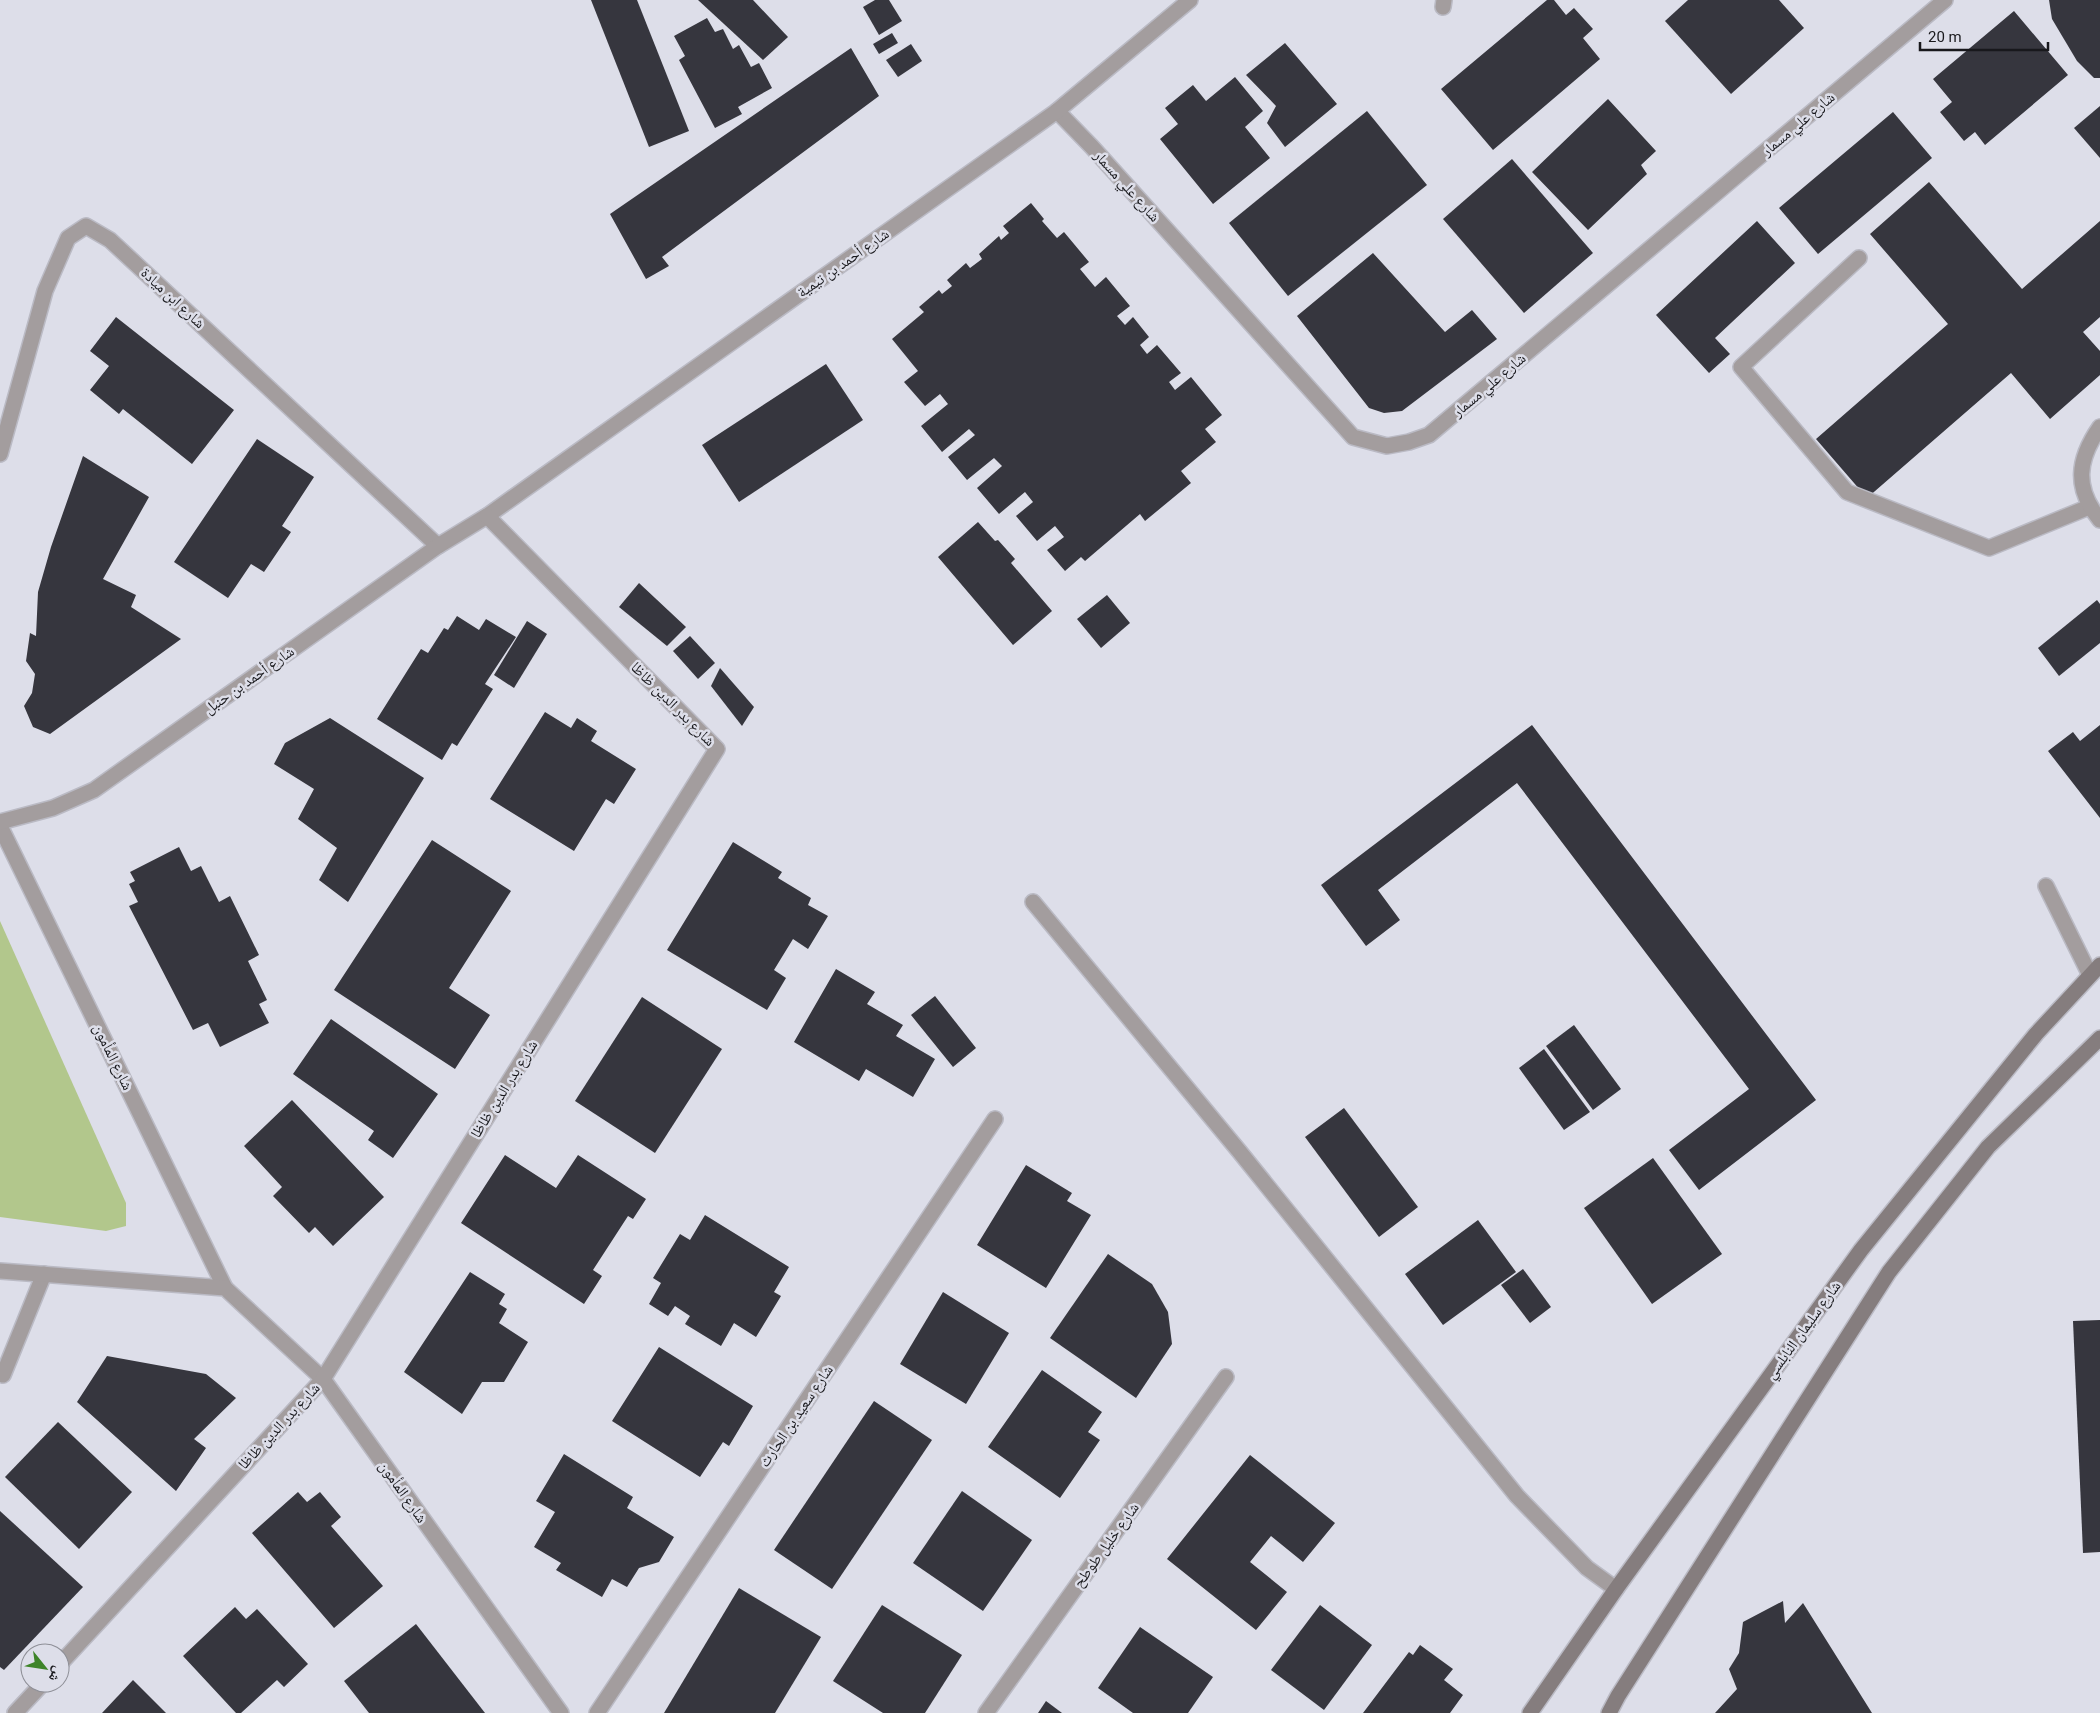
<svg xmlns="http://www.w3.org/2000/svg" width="2100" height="1713" font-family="Roboto,'Noto Naskh Arabic',sans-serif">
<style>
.green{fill:#b2c78c}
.building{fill:#36363e}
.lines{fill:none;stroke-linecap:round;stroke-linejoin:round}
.service-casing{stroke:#babac4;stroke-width:18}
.minor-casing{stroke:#babac4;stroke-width:18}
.tertiary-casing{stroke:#babac4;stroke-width:18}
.secondary-casing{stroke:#babac4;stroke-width:18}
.service{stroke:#a39d9e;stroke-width:15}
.minor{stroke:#a39d9e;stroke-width:15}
.tertiary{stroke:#a39d9e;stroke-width:15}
.secondary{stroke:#857d7e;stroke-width:15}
.labels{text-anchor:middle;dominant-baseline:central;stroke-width:5;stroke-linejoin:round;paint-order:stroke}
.street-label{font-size:15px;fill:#18181c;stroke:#dddee9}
</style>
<rect width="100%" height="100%" fill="#dddee9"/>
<path class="green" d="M0,921L126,1203V1226L106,1231L0,1217Z"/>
<g class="building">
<path d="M591,0H637L689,131L649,147Z"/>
<path d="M698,0H753L788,37L763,60Z"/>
<path d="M875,0H889L902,21L879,35L863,7Z"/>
<path d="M1547,0H1554L1566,15L1574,8L1593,29L1583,38L1600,59L1493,150L1441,89Z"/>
<path d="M1688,0H1779L1804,28L1731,94L1665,21Z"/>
<path d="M2049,0H2100V78H2094L2077,61L2052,19Z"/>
<path d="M2014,11L2068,75L1985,145L1975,132L1964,141L1940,112L1952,102L1933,79Z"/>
<path d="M707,18L715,32L723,29L733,49L739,45L751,67L759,63L772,88L738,107L742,114L715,128L679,60L685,56L674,36Z"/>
<path d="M892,33L898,43L879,54L873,44Z"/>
<path d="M1285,43L1337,104L1285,147L1267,123L1276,106L1246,75Z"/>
<path d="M911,44L922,61L898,77L886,60Z"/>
<path d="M851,48L879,96L662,257L669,266L646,279L610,214Z"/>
<path d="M1235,77L1263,111L1245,127L1270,158L1213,204L1160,139L1178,124L1165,108L1193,85L1206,101Z"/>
<path d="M1608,99L1656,151L1641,165L1647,174L1588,230L1532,172Z"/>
<path d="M2100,106V158L2074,128Z"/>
<path d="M1367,111L1427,185L1288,296L1229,223Z"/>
<path d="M1893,112L1932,158L1818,254L1779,208Z"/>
<path d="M1512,159L1593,253L1524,313L1443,219Z"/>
<path d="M1929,182L2022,289L2100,221V317L2083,332L2100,351V375L2050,419L2011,373L1867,498L1816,439L1948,324L1870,234Z"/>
<path d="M1031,203L1044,219L1042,221L1057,238L1064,232L1089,262L1080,269L1095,287L1106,277L1130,306L1117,316L1125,325L1133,317L1149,337L1140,345L1147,354L1157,345L1181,373L1169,382L1175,390L1191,377L1222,415L1205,429L1216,442L1181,471L1191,483L1145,521L1140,514L1085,561L1081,557L1065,571L1047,550L1064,537L1055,526L1037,541L1016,516L1033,502L1025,492L999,514L977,488L1002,466L994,458L967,480L948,457L975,435L969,429L942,452L921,426L948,404L940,394L925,406L904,382L918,371L892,339L924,312L919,307L939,290L942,294L952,286L947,280L966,263L970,268L982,259L979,254L999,236L1001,240L1009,233L1003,226Z"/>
<path d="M1757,221L1795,263L1715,338L1730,354L1709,373L1656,315Z"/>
<path d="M1373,253L1445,332L1472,310L1497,339L1402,411L1384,413L1369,408L1297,316Z"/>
<path d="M116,317L234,410L192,464L123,409L119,414L90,390L109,366L90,351Z"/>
<path d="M826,364L863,420L739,502L702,445Z"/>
<path d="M257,439L314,477L282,526L291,532L264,572L251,564L228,598L174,562Z"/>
<path d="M83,456L149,497L103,579L136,595L131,607L181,639L50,734L33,727L24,706L32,693L35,674L26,661L30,633L36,636L38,592L51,547Z"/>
<path d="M978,522L995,541L998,540L1015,559L1011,563L1052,611L1013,645L938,557Z"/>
<path d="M639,583L686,627L667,646L619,607Z"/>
<path d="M1107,595L1130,623L1101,648L1077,619Z"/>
<path d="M2097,600L2100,604V643L2059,676L2038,648Z"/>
<path d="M457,616L479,630L486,619L516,637L485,684L493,689L457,746L452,743L442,760L377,719L421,649L428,653L444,628L448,630Z"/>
<path d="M527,621L547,634L514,688L494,675Z"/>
<path d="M690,636L715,663L698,679L673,651Z"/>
<path d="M720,668L754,707L742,726L711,686Z"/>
<path d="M545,712L571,728L577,718L597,731L591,741L636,769L614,804L606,799L574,851L490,799Z"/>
<path d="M330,718L424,778L348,902L319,880L337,848L298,819L314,789L274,764L285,743Z"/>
<path d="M1532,725L1816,1100L1699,1190L1669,1150L1749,1089L1517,783L1378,890L1400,920L1366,946L1321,885Z"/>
<path d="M2100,725V818L2048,751L2073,732L2080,741Z"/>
<path d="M432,840L511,891L449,988L490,1015L455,1069L334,990Z"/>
<path d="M733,842L782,872L778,878L811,898L808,905L828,916L808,949L793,939L774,970L786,978L767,1010L667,950Z"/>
<path d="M179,847L191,871L201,866L219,902L230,896L259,955L248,961L267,1000L259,1004L269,1023L220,1047L208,1023L193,1030L129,906L138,902L129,884L135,881L130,872Z"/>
<path d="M836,969L875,992L867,1004L903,1025L896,1036L935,1059L913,1097L866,1069L859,1081L794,1042Z"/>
<path d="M935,996L976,1048L953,1067L911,1015Z"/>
<path d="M642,997L722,1049L655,1153L575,1101Z"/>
<path d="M331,1019L438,1094L393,1158L368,1140L374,1131L293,1074Z"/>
<path d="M1574,1025L1621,1089L1593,1110L1546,1046Z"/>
<path d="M1544,1049L1590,1112L1564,1130L1519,1068Z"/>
<path d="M292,1100L384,1197L333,1246L315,1227L309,1233L273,1196L282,1187L244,1146Z"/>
<path d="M1344,1108L1418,1207L1379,1237L1305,1137Z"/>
<path d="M505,1155L556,1188L578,1155L646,1199L633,1219L628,1216L593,1270L602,1276L584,1304L461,1223Z"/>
<path d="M1653,1158L1722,1254L1652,1304L1584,1208Z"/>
<path d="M1026,1165L1072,1193L1067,1201L1091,1215L1046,1288L977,1245Z"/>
<path d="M705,1215L789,1267L774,1292L781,1296L756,1337L734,1323L721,1346L685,1324L690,1316L675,1306L668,1316L649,1304L661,1283L653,1278L680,1234L690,1240Z"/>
<path d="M1478,1220L1516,1272L1443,1325L1405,1274Z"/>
<path d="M1108,1254L1152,1284L1168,1312L1172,1344L1136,1398L1050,1338Z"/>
<path d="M1523,1269L1551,1307L1530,1323L1501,1285Z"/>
<path d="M470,1272L505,1294L499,1304L507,1309L499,1323L528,1342L504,1382H482L462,1414L404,1372Z"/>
<path d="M943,1292L1009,1333L966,1404L900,1364Z"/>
<path d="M2100,1320V1552L2083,1553L2073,1321Z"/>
<path d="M659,1347L753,1406L729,1446L723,1442L700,1477L612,1421Z"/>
<path d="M107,1356L206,1374L236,1398L194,1439L206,1448L176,1491L77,1402Z"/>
<path d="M1042,1370L1102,1412L1088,1432L1100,1440L1060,1498L988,1447Z"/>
<path d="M874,1401L932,1440L832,1589L774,1550Z"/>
<path d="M58,1422L132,1492L79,1549L5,1477Z"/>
<path d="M564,1454L633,1497L627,1508L674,1537L659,1562L639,1568L627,1587L612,1579L602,1597L556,1570L561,1563L534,1547L555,1512L536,1501Z"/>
<path d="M1250,1455L1335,1523L1303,1562L1271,1536L1250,1562L1287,1592L1256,1630L1167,1559Z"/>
<path d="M962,1491L1032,1540L983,1611L913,1563Z"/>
<path d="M298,1492L307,1502L320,1492L341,1517L331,1526L383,1586L334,1628L252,1533Z"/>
<path d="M0,1511L83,1587L4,1670L0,1667Z"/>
<path d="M739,1588L821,1637L775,1713H664Z"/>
<path d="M1783,1601L1785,1623L1803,1603L1872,1713H1715L1737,1689L1729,1669L1739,1653L1743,1622Z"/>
<path d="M882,1605L962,1655L925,1713H883L833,1681Z"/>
<path d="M1320,1605L1372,1645L1324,1710L1271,1670Z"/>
<path d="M235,1607L246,1619L257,1609L308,1664L284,1687L277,1680L241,1713H236L183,1656Z"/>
<path d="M416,1624L485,1713H369L344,1681Z"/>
<path d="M1140,1627L1213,1677L1188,1713H1133L1098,1688Z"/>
<path d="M1420,1645L1453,1669L1444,1680L1463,1695L1450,1713H1363L1409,1652L1413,1655Z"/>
<path d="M133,1680L166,1713H102Z"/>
<path d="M1046,1701L1062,1713H1038Z"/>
</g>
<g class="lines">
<defs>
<g id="service">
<path d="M1443,7L1444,0"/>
<path d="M1859,258L1741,367L1847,492L1989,548L2089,507"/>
<path d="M2100,427C2077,460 2074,488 2100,520"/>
<path d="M2046,886L2090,975"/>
<path d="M1033,902L1239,1151L1517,1496L1587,1568L1616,1589"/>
<path d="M3,1375L44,1274"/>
</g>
<g id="minor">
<path d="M1057,111L1092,147L1353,437L1387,446L1409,442L1429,435L1945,0"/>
<path d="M0,454L45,291L68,238L86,226L110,240L138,266L438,546"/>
<path d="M0,826L225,1288"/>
<path d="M60,1664L323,1379"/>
<path d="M15,1713L43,1683"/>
<path d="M597,1713L995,1119"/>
<path d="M986,1713L1226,1377"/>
</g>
<g id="tertiary">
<path d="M0,822L53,808L94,790L438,546L487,516L1057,111L1190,0"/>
<path d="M0,1271L225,1288L323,1379L561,1713"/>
<path d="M323,1379L717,749L487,516"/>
</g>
<g id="secondary">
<path d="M1530,1713L1616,1589L1861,1250L2036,1034L2100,965"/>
<path d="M1609,1713L1618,1696L1889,1272L1988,1147L2100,1038"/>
</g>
</defs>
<use href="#service" class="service-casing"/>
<use href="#minor" class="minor-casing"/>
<use href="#tertiary" class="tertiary-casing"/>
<use href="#secondary" class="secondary-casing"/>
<use href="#service" class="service"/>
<use href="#minor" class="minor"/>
<use href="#tertiary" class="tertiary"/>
<use href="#secondary" class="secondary"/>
</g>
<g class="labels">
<g class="street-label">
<text transform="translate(1798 124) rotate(-40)">شارع علي مسمار</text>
<text transform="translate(1127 186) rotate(48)">شارع علي مسمار</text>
<text transform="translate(843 263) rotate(-35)">شارع أحمد بن تيمية</text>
<text transform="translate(173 298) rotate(43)">شارع ابن ميادة</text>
<text transform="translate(1489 385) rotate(-40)">شارع علي مسمار</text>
<text transform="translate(249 680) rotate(-35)">شارع أحمد بن حنبل</text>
<text transform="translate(673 704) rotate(45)">شارع بدر الدين ظاظا</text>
<text transform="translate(113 1057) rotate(64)">شارع المأمون</text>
<text transform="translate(504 1089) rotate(-58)">شارع بدر الدين ظاظا</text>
<text transform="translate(1803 1330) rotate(-54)">شارع سليمان النابلسي</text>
<text transform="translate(796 1416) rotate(-56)">شارع سعيد بن الحارث</text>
<text transform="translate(279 1426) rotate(-47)">شارع بدر الدين ظاظا</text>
<text transform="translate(403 1492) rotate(55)">شارع المأمون</text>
<text transform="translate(1106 1545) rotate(-54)">شارع خليل طوطح</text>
</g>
</g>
<g transform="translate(45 1668) rotate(120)"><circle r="24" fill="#dddee9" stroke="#8e8f97"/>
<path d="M0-4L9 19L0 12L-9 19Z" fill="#3e8429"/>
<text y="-8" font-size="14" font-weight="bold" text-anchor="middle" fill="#18181c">ش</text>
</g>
<path d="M1920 42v8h128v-8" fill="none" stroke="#18181c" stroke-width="2.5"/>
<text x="1928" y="42" font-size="15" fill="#18181c" stroke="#dddee9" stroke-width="4" paint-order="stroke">20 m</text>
</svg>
